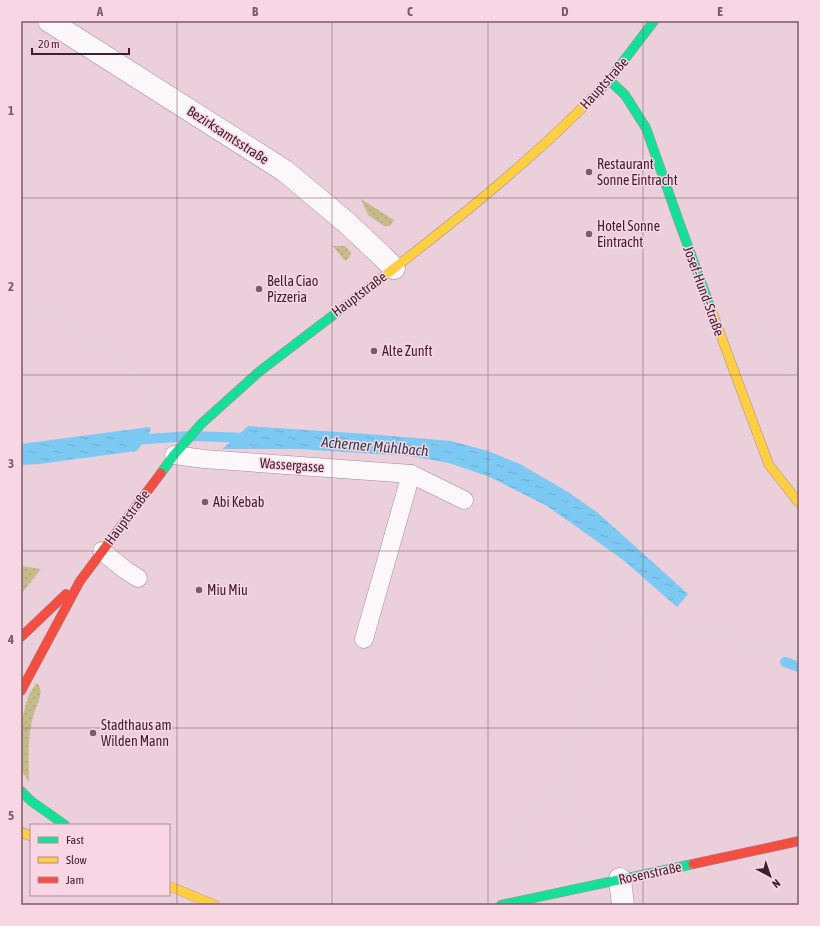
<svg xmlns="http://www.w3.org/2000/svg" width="820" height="926" font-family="'Asap Condensed',sans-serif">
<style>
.green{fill:url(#green-dots)}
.water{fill:url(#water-ripples)}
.pier{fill:#ebcfdb}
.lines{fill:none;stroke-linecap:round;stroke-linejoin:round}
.stream{stroke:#7cc9f3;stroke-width:10}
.lane-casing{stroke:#a78c98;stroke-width:19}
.street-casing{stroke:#a78c98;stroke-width:23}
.fast-casing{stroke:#a78c98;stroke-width:10}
.slow-casing{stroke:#a78c98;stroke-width:10}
.jam-casing{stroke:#a78c98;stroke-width:10}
.path{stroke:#dfd6da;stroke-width:2.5;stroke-dasharray:3 3;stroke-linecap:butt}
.lane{stroke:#fcf8fa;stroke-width:18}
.street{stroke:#fcf8fa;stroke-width:22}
.fast{stroke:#16e098;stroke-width:9}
.slow{stroke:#ffcf43;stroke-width:9}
.jam{stroke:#f24e42;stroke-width:9}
.grid{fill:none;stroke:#7b5c6b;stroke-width:1;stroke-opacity:0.55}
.poi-dot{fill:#7b5c6b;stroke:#f9d6e4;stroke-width:1.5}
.labels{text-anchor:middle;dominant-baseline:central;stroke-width:3;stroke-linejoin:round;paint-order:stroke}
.street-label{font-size:14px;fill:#3f1e2e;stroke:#f9d6e4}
.poi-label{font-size:14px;fill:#3f1e2e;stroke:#f9d6e4;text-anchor:start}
.water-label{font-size:15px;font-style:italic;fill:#294250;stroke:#f9d6e4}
.neatline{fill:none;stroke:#7b5c6b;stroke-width:1.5}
.grid-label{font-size:13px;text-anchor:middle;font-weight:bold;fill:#7b5c6b}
</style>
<defs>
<pattern id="green-dots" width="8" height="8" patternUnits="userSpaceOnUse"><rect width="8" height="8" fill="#c6bc8a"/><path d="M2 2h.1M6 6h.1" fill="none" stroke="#aba177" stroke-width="1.8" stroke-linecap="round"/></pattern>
<pattern id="water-ripples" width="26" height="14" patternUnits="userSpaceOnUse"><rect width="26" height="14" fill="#7cc9f3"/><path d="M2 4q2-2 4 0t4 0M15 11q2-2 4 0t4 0" fill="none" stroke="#6cacd1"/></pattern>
</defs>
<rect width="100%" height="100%" fill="#ebcfdb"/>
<g class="green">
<path d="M361,199L394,220L390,226H384L368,215Z"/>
<path d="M333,246H345L351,252L349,258L345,261Z"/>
<path d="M21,566L41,569L21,594Z"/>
<path d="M36,683C47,690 35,707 33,717C27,738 29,761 29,782L21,770V726L24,711L28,697Z"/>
</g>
<g class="water">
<path d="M248,426L368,434L451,441L488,451L520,464L568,492L598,513L688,594L677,607L622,559L547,506L490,477L449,463L410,456L298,449H222Z"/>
<path d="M149,427L151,429L150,432L137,451L39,464L21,465V444Z"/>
</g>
<path class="pier" d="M245,426H248L222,449H220Z"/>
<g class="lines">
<g class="stream">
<path d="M132,440L192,436L248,438"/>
<path d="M785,662L799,667"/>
</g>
<defs>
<g id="lane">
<path d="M174,455L204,459L411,474L464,500"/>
<path d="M102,551L124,569L138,578"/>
<path d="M364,639L411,474"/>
</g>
<g id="street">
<path d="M49,21L285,171L347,223L382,256L394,268"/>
<path d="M620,879L623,905"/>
</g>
<g id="fast">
<path d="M609,80L625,95L646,128L678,219L711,309"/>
<path d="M597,93L609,80L654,21"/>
<path d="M161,473L174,455L201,424L231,397L260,371L357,297"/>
<path d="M21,791L31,801L65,825"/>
<path d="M501,905L693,864"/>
</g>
<g id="slow">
<path d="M357,297C440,233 524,168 597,93"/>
<path d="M711,309L769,465L799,503"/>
<path d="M21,832L31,836"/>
<path d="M169,886L215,905"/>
</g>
<g id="jam">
<path d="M21,637L66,594"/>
<path d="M21,691L80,581L161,473"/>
<path d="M693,864L799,841"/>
</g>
</defs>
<use href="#lane" class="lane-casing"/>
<use href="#street" class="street-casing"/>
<use href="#fast" class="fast-casing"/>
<use href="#slow" class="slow-casing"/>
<use href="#jam" class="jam-casing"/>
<g class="path">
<path d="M34,304L114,355L139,380L162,412"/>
<path d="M747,326L750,325L799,379"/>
<path d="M21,435H26L52,431L162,412L172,416"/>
<path d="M613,575L630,583L620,606L700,635L794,646L799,648"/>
<path d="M563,777L589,858"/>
<path d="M504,875L529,818L563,777L587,698L620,606"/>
</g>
<use href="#lane" class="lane"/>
<use href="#street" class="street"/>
<use href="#fast" class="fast"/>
<use href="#slow" class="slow"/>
<use href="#jam" class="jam"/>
</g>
<path class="grid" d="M177,21V905M332,21V905M488,21V905M643,21V905M21,198H799M21,375H799M21,551H799M21,728H799"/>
<g class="poi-dot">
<circle cx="589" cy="172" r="4"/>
<circle cx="589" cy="234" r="4"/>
<circle cx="259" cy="289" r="4"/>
<circle cx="374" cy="351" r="4"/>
<circle cx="205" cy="502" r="4"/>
<circle cx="199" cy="590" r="4"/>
<circle cx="93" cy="733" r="4"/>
</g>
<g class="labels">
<g class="street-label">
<text transform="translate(604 83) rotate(-48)">Hauptstraße</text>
<text transform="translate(228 135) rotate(33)">Bezirksamtsstraße</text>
<text transform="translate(704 291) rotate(70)">Josef-Hund-Straße</text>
<text transform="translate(359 294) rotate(-37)">Hauptstraße</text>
<text transform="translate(292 465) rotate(4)">Wassergasse</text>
<text transform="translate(127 517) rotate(-53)">Hauptstraße</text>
<text transform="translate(650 873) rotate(-12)">Rosenstraße</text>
</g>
<g class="poi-label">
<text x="597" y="164">Restaurant<tspan x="597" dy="16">Sonne Eintracht</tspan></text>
<text x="597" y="226">Hotel Sonne<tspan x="597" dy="16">Eintracht</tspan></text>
<text x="267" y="281">Bella Ciao<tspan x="267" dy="16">Pizzeria</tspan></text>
<text x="382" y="351">Alte Zunft</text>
<text x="213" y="502">Abi Kebab</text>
<text x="207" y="590">Miu Miu</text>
<text x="101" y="725">Stadthaus am<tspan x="101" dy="16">Wilden Mann</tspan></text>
</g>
<g class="water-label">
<text transform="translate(375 446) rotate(5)">Acherner Mühlbach</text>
</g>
</g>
<rect width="820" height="926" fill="none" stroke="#f9d6e4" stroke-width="44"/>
<rect x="30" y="824" width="140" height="72" fill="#f9d6e4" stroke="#af8c9b"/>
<rect x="38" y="837" width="20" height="6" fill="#16e098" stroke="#af8c9b"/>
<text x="66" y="844" font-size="12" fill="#3f1e2e">Fast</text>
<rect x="38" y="857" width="20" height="6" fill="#ffcf43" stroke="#af8c9b"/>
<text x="66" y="864" font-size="12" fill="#3f1e2e">Slow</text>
<rect x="38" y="877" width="20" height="6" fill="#f24e42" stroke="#af8c9b"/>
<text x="66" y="884" font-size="12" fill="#3f1e2e">Jam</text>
<g transform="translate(770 876) rotate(140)" stroke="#f9d6e4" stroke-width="3" paint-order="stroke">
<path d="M0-3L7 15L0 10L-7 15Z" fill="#3f1e2e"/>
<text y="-6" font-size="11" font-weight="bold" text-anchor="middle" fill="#3f1e2e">N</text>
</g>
<path d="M32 48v6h97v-6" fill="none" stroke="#3f1e2e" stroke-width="2"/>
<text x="38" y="48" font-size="12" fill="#3f1e2e" stroke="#f9d6e4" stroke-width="3" paint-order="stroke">20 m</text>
<rect x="22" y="22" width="776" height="882" class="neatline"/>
<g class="grid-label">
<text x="100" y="16">A</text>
<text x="255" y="16">B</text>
<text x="410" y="16">C</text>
<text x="565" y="16">D</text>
<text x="720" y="16">E</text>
<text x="11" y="115">1</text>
<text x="11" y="291">2</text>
<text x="11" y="468">3</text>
<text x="11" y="644">4</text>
<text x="11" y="820">5</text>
</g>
</svg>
